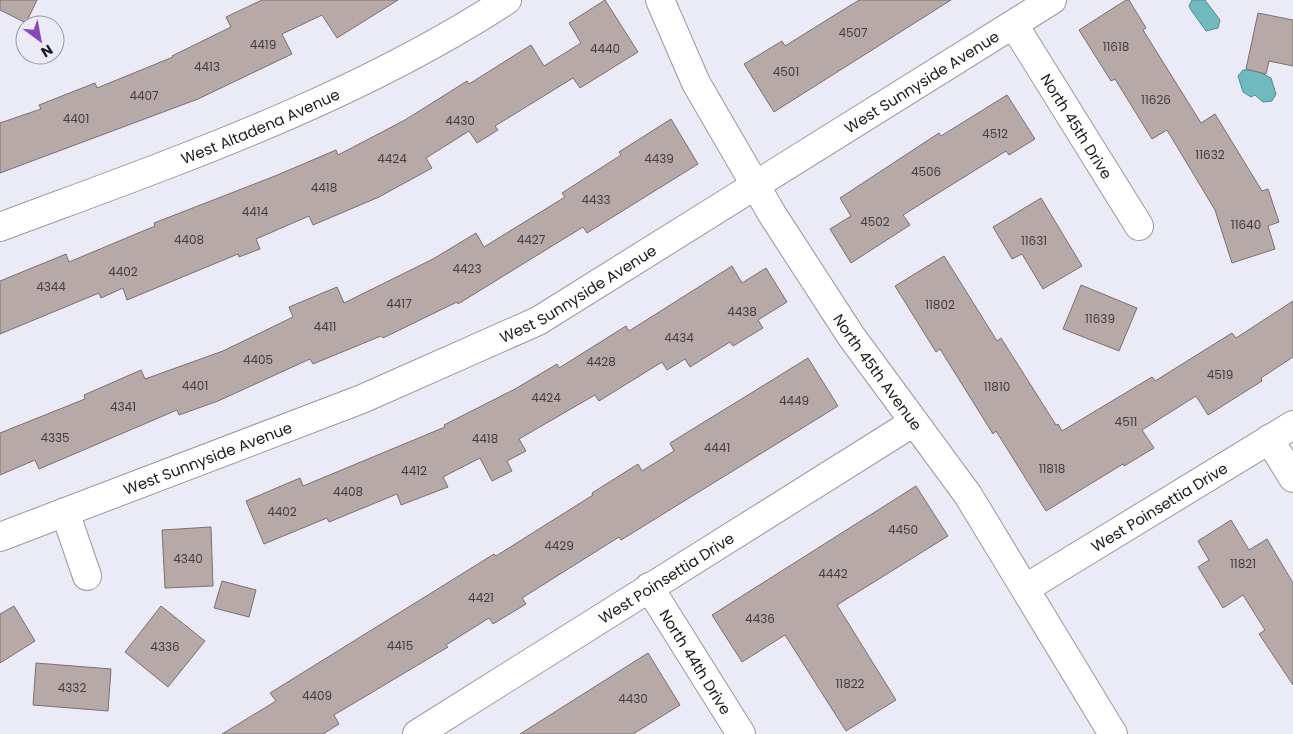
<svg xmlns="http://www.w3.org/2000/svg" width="1293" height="734" font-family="Poppins,sans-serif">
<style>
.water{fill:#70babf;stroke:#568a8f}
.building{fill:#b6a9a8;stroke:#7c706f}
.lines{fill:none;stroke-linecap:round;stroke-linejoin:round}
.street-casing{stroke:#9798a2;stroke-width:30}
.street{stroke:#fff;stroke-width:28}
.labels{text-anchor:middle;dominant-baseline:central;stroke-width:4.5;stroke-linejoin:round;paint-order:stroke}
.number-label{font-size:12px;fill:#423e41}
.street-label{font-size:15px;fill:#1b1b1f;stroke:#ebebf7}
</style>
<rect width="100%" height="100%" fill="#ebebf7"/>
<g class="water">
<path d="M1192,0H1205L1220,20L1218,28L1206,31L1191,10L1189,6Z"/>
<path d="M1243,70H1256L1271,78L1276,94L1272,101L1263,102L1255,95L1251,97L1243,92L1238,76Z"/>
</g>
<g class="building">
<path d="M0,0H37L26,23L0,10Z"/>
<path d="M262,0H398L337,38L322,15L282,34L292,54L198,99L0,173V123L41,109L39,105L95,83L97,88L173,57L172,56L231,27L226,17Z"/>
<path d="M605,0L638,52L580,88L573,78L495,126L498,130L477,143L469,131L426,158L432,168L379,197L313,225L309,216L256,239L260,249L239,257L238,254L127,300L123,288L101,298L99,293L0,334V281L66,254L69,262L155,226L154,223L275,176L336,150L338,155L405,120L467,81L469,84L531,45L544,66L581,43L569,23Z"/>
<path d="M859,0H951L774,112L744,64L782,41L785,46Z"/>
<path d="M1126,0H1129L1146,28L1143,30L1201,123L1215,114L1262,191L1268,189L1279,222L1268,226L1275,249L1232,263L1215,210L1167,130L1152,139L1115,79L1111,81L1079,30Z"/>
<path d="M1258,13L1293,20V66L1269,61L1266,74L1246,69Z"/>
<path d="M1007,95L1035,139L1009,155L1006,151L903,215L910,225L851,263L830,229L851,216L840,198L939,133L941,136Z"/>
<path d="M671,119L698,164L587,233L583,227L458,304L457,302L383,338L381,336L313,364L310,359L218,401L179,415L177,410L39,469L35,460L0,475V433L85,399L84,395L141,370L145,379L223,351L293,317L289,307L337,287L344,303L433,259L476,233L484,247L565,197L562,193L621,155L619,152Z"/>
<path d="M1041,198L1082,266L1043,289L1022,254L1012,259L993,227Z"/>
<path d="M944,256L997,341L1001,338L1056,425L1058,424L1062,431L1152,377L1155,381L1232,333L1236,338L1293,301V357L1261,378L1262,381L1208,415L1196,396L1142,430L1154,448L1124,466L1123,464L1046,511L996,431L993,434L940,349L936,352L895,286Z"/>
<path d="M732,266L742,283L766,268L787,302L758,320L763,328L733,346L730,342L690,367L685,359L667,370L662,362L599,401L595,395L519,439L526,451L507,461L512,471L492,481L480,458L443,477L448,487L401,505L397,494L329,522L327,518L264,544L246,501L300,478L303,486L445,427L444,425L515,389L557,364L559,368L626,326L629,331Z"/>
<path d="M1081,285L1137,308L1119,351L1063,329Z"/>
<path d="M808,358L838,406L621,540L619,537L522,598L526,604L493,624L489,618L446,645L448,647L334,715L339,724L323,734H222L276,701L270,693L494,554L496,556L593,495L592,493L638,464L642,471L674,451L670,443Z"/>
<path d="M916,486L948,536L837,605L896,700L846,731L785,635L742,662L712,615Z"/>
<path d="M1231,520L1249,550L1267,539L1293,583V685L1259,634L1265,630L1243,595L1223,608L1198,567L1209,560L1198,541Z"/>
<path d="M211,527L213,586L165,588L162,530Z"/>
<path d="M222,581L256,590L249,617L214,608Z"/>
<path d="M14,606L35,641L0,663V614Z"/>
<path d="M161,606L205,641L168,687L125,652Z"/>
<path d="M648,653L680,705L633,734H520Z"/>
<path d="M36,663L111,669L108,711L33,705Z"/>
</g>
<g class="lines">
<defs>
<g id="street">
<path id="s1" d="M660,0L696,83L772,214L851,336L968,495L1113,734"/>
<path id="s2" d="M1014,25L1139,226"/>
<path id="s3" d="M0,227C174,162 350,102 507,0"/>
<path d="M1269,439L1293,478"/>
<path d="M65,512L87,576"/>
<path id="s4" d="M0,537L362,399L538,321L1052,0"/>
<path id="s5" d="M649,587L741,734"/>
<path id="s6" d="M1026,588L1293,425"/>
<path id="s7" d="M417,734L914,422"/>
</g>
</defs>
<use href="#street" class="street-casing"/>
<use href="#street" class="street"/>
</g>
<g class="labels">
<g class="number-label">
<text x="853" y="32">4507</text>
<text x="263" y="44">4419</text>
<text x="1116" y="46">11618</text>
<text x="605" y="48">4440</text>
<text x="207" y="66">4413</text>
<text x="786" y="71">4501</text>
<text x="144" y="95">4407</text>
<text x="1156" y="99">11626</text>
<text x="76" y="118">4401</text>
<text x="460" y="120">4430</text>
<text x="995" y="133">4512</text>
<text x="1210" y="154">11632</text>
<text x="392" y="158">4424</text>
<text x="659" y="158">4439</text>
<text x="926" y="171">4506</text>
<text x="324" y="187">4418</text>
<text x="596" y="199">4433</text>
<text x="255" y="211">4414</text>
<text x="875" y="221">4502</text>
<text x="1246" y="224">11640</text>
<text x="189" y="239">4408</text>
<text x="531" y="239">4427</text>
<text x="1034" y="240">11631</text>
<text x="467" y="268">4423</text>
<text x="123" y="271">4402</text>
<text x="51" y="286">4344</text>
<text x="399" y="303">4417</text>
<text x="940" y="304">11802</text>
<text x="742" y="311">4438</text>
<text x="1100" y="318">11639</text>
<text x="325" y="326">4411</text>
<text x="679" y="337">4434</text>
<text x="258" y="359">4405</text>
<text x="601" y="361">4428</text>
<text x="1220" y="374">4519</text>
<text x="195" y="385">4401</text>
<text x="997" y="386">11810</text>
<text x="546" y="397">4424</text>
<text x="794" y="400">4449</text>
<text x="123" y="406">4341</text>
<text x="1126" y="421">4511</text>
<text x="55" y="437">4335</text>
<text x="485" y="438">4418</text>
<text x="717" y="447">4441</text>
<text x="1052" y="468">11818</text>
<text x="414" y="470">4412</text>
<text x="348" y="491">4408</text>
<text x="282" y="511">4402</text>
<text x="903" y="529">4450</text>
<text x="559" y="545">4429</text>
<text x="188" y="558">4340</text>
<text x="1243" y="563">11821</text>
<text x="833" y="573">4442</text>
<text x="481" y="597">4421</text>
<text x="760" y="618">4436</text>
<text x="400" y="645">4415</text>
<text x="165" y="646">4336</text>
<text x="850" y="683">11822</text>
<text x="72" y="687">4332</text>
<text x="317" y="695">4409</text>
<text x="633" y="698">4430</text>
</g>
<g class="street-label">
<text stroke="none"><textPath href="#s4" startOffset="1032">West Sunnyside Avenue</textPath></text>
<text stroke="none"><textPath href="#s2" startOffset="119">North 45th Drive</textPath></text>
<text stroke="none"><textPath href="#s3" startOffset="279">West Altadena Avenue</textPath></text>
<text stroke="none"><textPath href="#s4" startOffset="628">West Sunnyside Avenue</textPath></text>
<text stroke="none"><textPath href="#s1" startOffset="432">North 45th Avenue</textPath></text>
<text stroke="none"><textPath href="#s4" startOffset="222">West Sunnyside Avenue</textPath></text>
<text stroke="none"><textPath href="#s6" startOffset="156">West Poinsettia Drive</textPath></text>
<text stroke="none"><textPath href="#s7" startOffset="294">West Poinsettia Drive</textPath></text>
<text stroke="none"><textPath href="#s5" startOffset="88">North 44th Drive</textPath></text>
</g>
</g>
<g transform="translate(40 40) rotate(148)"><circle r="24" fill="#ebebf7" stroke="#9898a1"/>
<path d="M0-4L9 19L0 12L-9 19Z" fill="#8748be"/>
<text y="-8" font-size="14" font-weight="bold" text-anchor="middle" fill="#1b1b1f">N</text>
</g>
</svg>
